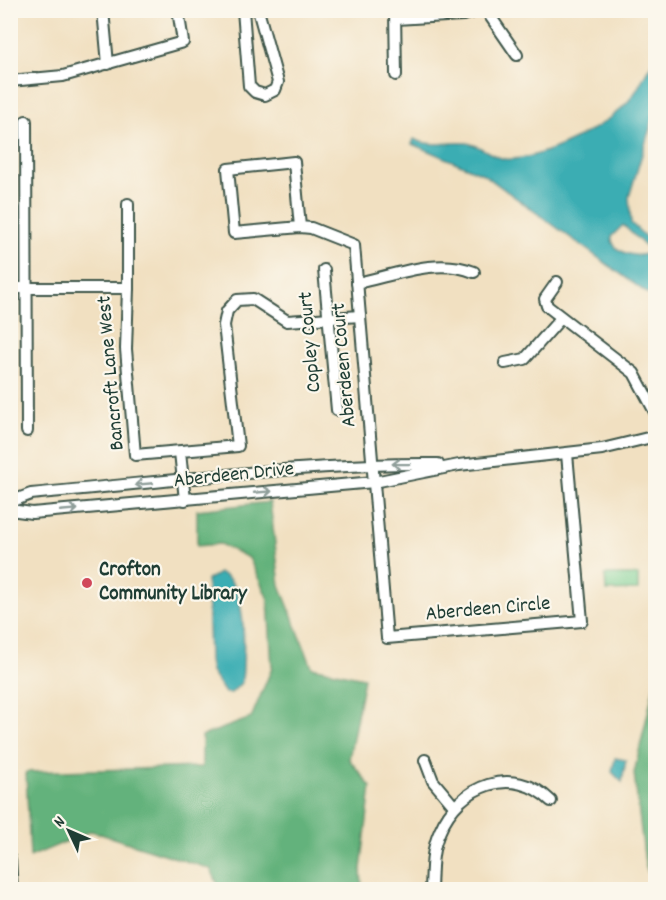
<svg xmlns="http://www.w3.org/2000/svg" width="666" height="900" font-family="Dekko,sans-serif">
<style>
.green{fill:#7acf92;stroke:#4c8663;stroke-width:1.5}
.forest{fill:#63b27c;stroke:#417858;stroke-width:1.5}
.water{fill:#3badb3;stroke:#2d7574;stroke-width:1.5;fill-rule:evenodd}
.lines{fill:none;stroke-linecap:round;stroke-linejoin:round}
.minor-casing{stroke:#3e5549;stroke-width:14}
.minor{stroke:#fff;stroke-width:10}
.oneway{stroke:#8f9e9a}
.poi-dot{fill:#d1495b;stroke:#fbf7ec;stroke-width:2}
.labels{text-anchor:middle;dominant-baseline:central;stroke-width:4.5;stroke-linejoin:round;paint-order:stroke}
.street-label{font-size:21px;fill:#1f3d34;stroke:#fbf7ec}
.poi-label{font-size:21px;font-weight:bold;fill:#1f3d34;stroke:#fbf7ec;text-anchor:start}
</style>
<rect width="100%" height="100%" fill="#fbf7ec"/>
<filter id="ink" filterUnits="userSpaceOnUse"><feTurbulence type="fractalNoise" baseFrequency=".0167" numOctaves="2"/><feDisplacementMap in="SourceGraphic" scale="12" xChannelSelector="R" yChannelSelector="G"/><feConvolveMatrix kernelMatrix="1 2 1 2 8 2 1 2 1" color-interpolation-filters="sRGB"/></filter>
<filter id="wash" filterUnits="userSpaceOnUse"><feTurbulence type="fractalNoise" baseFrequency=".008" numOctaves="4" result="noise"/><feDisplacementMap in="SourceGraphic" scale="24" xChannelSelector="R" yChannelSelector="G"/><feGaussianBlur stdDeviation="1.35" result="paint"/><feColorMatrix in="noise" values="0 0 0 0 0 0 0 0 0 0 0 0 0 0 0 0 0 1.4 0 .05"/><feComposite in="paint" operator="in"/></filter>
<g filter="url(#wash)">
<rect width="100%" height="100%" fill="#f1e0c1"/>
<path class="green" d="M605,575H638V590L606,591Z"/>
<g class="forest">
<path d="M270,502L280,585L312,667L364,678L349,759L371,787L361,869L362,889H220L211,869L91,831L30,857L26,772L202,767V736L251,718L272,668L268,599L249,558L220,544L197,546V510Z"/>
<path d="M655,682L656,889L654,890L645,863L634,773Z"/>
</g>
<g class="water">
<path d="M655,59V112L629,197L631,223L655,246V299L483,174L412,144L414,139C430,148 449,141 467,143C481,145 491,157 505,159C539,162 611,125 631,98C641,86 645,71 655,59ZM623,225L647,248L648,253C636,259 610,252 612,236Z"/>
<path d="M219,573C249,581 244,657 242,682L231,693H225L211,672L209,661L207,580Z"/>
<path d="M615,758L626,760L622,782L612,772Z"/>
</g>
</g>
<g filter="url(#ink)">
<g class="lines">
<defs>
<g id="minor">
<path d="M103,10L108,64"/>
<path d="M243,10L249,86L255,92L265,95L275,90L278,82L258,10"/>
<path d="M395,10L396,75"/>
<path d="M486,10L517,55"/>
<path d="M396,19L463,15L481,10"/>
<path d="M10,81L63,76L183,42L178,10"/>
<path d="M26,121L27,431"/>
<path d="M300,227L294,162L228,169L234,233L300,227L311,228L354,245L387,638L582,621L567,454"/>
<path d="M324,270L337,410"/>
<path d="M557,282L545,299L547,306L634,373L656,414"/>
<path d="M357,283C395,275 437,257 474,272"/>
<path d="M10,288H128L126,349L135,455L238,446L224,325L227,311L237,300L253,299L287,321L360,316"/>
<path d="M128,288V204"/>
<path d="M505,363L525,359L561,318"/>
<path d="M180,452L185,500"/>
<path d="M10,502L31,494C166,482 302,463 438,464"/>
<path d="M10,510L32,513L374,482L459,465L602,449L656,436"/>
<path d="M425,760L433,781L454,806"/>
<path d="M10,859L12,890"/>
<path d="M431,890C432,869 431,850 440,831C459,785 513,764 551,801"/>
</g>
</defs>
<use href="#minor" class="minor-casing"/>
<use href="#minor" class="minor"/>
</g>
<defs><path id="oneway-shaft" d="M-6 0H5M1.5-3L5.5 0L1.5 3" fill="none" stroke-width="1.6" stroke-linecap="round" stroke-linejoin="round" transform="scale(1.5)"/></defs>
<g class="oneway">
<use href="#oneway-shaft" transform="translate(401 464) rotate(-179)"/>
<use href="#oneway-shaft" transform="translate(144 484) rotate(175)"/>
<use href="#oneway-shaft" transform="translate(263 492) rotate(-5)"/>
<use href="#oneway-shaft" transform="translate(69 510) rotate(-5)"/>
</g>
</g>
<circle class="poi-dot" cx="87" cy="583" r="6"/>
<g class="labels">
<g class="street-label">
<text transform="translate(311 342) rotate(-95)">Copley Court</text>
<text transform="translate(345 365) rotate(-95)">Aberdeen Court</text>
<text transform="translate(112 373) rotate(-95)">Bancroft Lane West</text>
<text transform="translate(234 476) rotate(-6)">Aberdeen Drive</text>
<text transform="translate(488 610) rotate(-5)">Aberdeen Circle</text>
</g>
<g class="poi-label">
<text x="99" y="571">Crofton<tspan x="99" dy="24">Community Library</tspan></text>
</g>
</g>
<rect width="666" height="900" fill="none" stroke="#fbf7ec" stroke-width="36"/>
<g transform="translate(69 831) rotate(314)" stroke="#fbf7ec" stroke-width="4.5" paint-order="stroke">
<path d="M0-4.5L10 22L0 15L-10 22Z" fill="#1f3d34"/>
<text y="-9" font-size="16" font-weight="bold" text-anchor="middle" fill="#1f3d34">N</text>
</g>
</svg>
